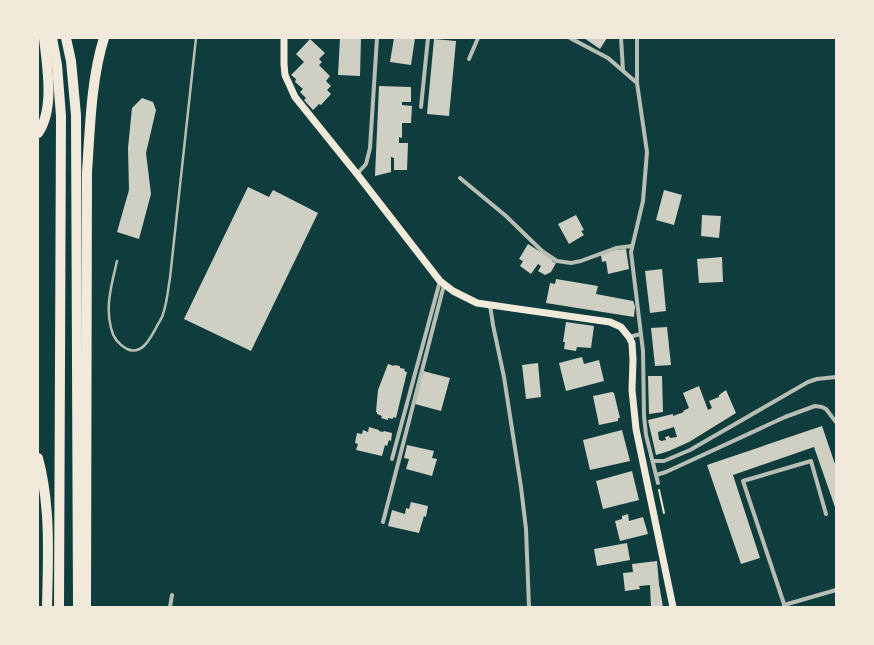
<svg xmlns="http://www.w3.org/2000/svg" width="874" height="645" font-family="'IBM Plex Sans',sans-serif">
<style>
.building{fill:#cfcfc3;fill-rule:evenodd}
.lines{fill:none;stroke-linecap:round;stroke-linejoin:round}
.path{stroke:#f1e9da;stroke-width:2}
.service{stroke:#b8beb3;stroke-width:2.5}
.minor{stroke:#b8beb3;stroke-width:4}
.secondary{stroke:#f1e9da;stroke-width:7}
.motorway{stroke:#f1e9da;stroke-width:10}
</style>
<rect width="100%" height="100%" fill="#0f3d3e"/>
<g class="building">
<path d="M340,38H361L360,76L338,75Z"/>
<path d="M394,38H415L411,65L390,62Z"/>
<path d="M584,38H607L600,49Z"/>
<path d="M310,39L325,53L319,59L322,62L319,65L330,76L326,81L331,86L327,90L331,94L321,105L319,104L313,110L304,100L306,98L300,92L303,89L295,82L296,79L291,75L304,62L296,54Z"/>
<path d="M434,39L456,41L449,116L427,114Z"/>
<path d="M379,86L411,87V102H402V105L412,106L411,123H402V138L399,137V143H408L407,170H394V158L391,157V172L375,176Z"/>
<path d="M142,98L153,102L156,110L146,153L151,194L139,239L117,232L129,190L128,148L132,108Z"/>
<path d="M248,187L269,197L273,190L318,213L251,351L184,319Z"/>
<path d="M664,190L682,195L674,225L656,220Z"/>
<path d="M576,215L584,230L581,231L584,235L569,244L558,224Z"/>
<path d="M702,215L721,216L719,238L701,236Z"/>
<path d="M528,244L553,260L552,261L556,263L551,272L545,275L538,271L541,266L538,264L531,274L520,266L523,261L519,259Z"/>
<path d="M626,249L629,269L608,274L606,261L602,262L601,255L615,250Z"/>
<path d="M722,257L723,282L699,283L697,259Z"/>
<path d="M662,269L666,311L650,313L645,271Z"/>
<path d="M556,279L598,286L596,294L633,301L635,306L634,317L546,303L550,283L555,284Z"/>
<path d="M566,322L594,326L591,348L577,347L576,351L564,349L565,342H563Z"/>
<path d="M667,327L671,365L655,366L651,328Z"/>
<path d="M582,357L584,364L599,360L604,381L566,391L559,363Z"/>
<path d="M538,363L541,397L526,399L522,365Z"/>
<path d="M388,364L394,366V365L400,366V368L405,369L404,371L407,372L396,418L393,417V419L388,418V420L381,418L382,416L377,414V412H376L378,390Z"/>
<path d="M423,371L450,378L441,411L415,404Z"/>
<path d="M648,376H662L663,412L649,414Z"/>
<path d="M699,386L708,410L712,408L709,401L719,397V395L726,390L736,413L689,442L669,451L656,455L648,420L673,414V416L684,412L683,411L689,408L683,393ZM674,427L677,437L670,438L669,436L665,437L666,440L661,441L660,440H659L658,432Z"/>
<path d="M612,392L614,393L620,418H618V421L599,425L593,396Z"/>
<path d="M822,426L836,467V510L814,447L733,475L760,558L741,564L707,465Z"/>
<path d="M369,427L379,430V431L383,432L384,431L392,433L391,441L389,440L387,446L385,445L382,456L356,450L358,444L355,443L357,433L362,434L363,430L368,432Z"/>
<path d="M622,430L630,461L590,470L583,440Z"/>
<path d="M407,445L434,451L432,458L437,459L432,476L406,469L409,459L404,458Z"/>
<path d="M632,471L639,500L603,509L596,481Z"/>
<path d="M411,502L428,506L426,517L424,516L419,533L388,526L392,510L405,514L406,508L409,509Z"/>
<path d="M628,514L629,521L643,517L648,534L620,541L615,521L622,519V516Z"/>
<path d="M627,543L630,560L597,566L594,549Z"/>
<path d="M657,561L659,584L663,607H651L650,585L639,586L640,589L625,591L623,573L633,572L632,564Z"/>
</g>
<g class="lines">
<path class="path" d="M659,490L664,513"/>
<path class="service" d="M117,261C112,283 105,306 111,328C113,338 118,344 127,349C142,356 151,337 156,328C158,323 162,319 163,314C167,303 168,289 170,278L196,38"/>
<g class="minor">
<path d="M570,38L608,58L637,83"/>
<path d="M621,38L623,70"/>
<path d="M637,38V83L647,152L643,201L631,252L643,351L644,416L646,435L658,483"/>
<path d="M469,59L478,38"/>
<path d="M421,107L428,38"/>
<path d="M357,174L366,164L370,148L377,38"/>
<path d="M460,178L506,216L542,251L557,261L571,263L581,261L616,248L632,246"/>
<path d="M490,305L493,325L504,377L521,487L526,529L529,607"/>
<path d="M629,337L641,334"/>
<path d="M392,459L440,281"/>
<path d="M653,461H664L690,450L808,382L817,379L836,377"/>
<path d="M656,475L666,472L785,417L815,406L822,407L826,409L836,422"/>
<path d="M383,522L444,285"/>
<path d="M784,605L836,590"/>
<path d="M170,607L172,595"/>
<path d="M785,607L743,481L811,461L826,514"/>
</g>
<path class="secondary" d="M284,38V64L285,75L295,97L357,174L440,281L453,291L477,303L610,322L621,327L629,337L632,343L633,360L632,390L636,429L673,607"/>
<g class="motorway">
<path d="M52,38L57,65L61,116L59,607"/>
<path d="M66,38L71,61L76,115L78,607"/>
<path d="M38,133C55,109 47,66 44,38"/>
<path d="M38,458C51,507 48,557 47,607"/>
<path d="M86,607L87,172C90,129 91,79 104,38"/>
</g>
</g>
<rect width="874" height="645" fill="none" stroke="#f1e9da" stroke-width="78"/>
</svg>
